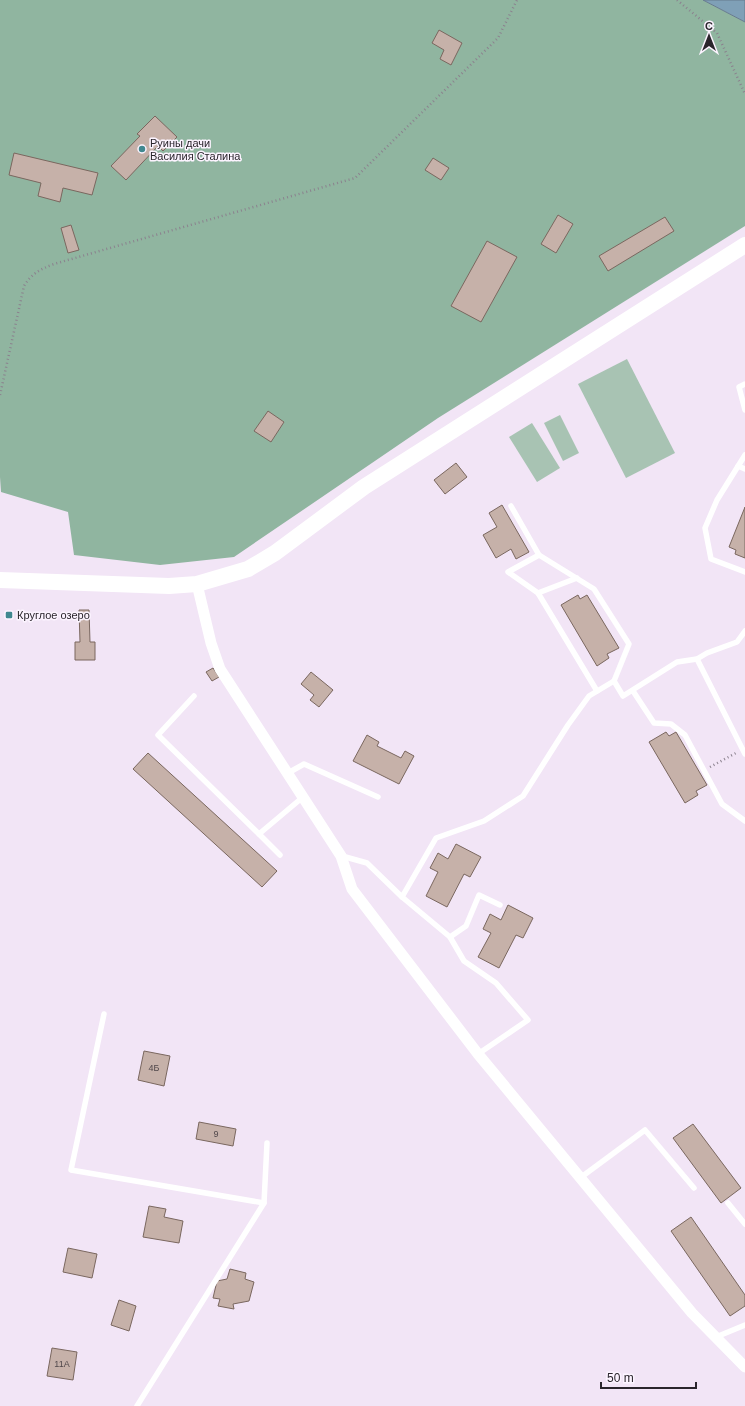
<svg xmlns="http://www.w3.org/2000/svg" width="745" height="1406" font-family="Arial,sans-serif">
<style>
.green{fill:#a8c3b3}
.forest{fill:#90b5a0}
.water{fill:#7fa0b7;stroke:#667b8d}
.building{fill:#c6b1a9;stroke:#7a675f}
.lines{fill:none;stroke-linecap:round;stroke-linejoin:round}
.path{stroke:#8b828e;stroke-width:2.5;stroke-dasharray:1 3;stroke-linecap:butt}
.service{stroke:#fff;stroke-width:5.5}
.minor{stroke:#fff;stroke-width:11}
.secondary{stroke:#fff;stroke-width:16}
.poi-dot{fill:#418890;stroke:#fcf4ff;stroke-width:1.5}
.labels{text-anchor:middle;dominant-baseline:central;stroke-width:3;stroke-linejoin:round;paint-order:stroke}
.number-label{font-size:9px;fill:#51484b}
.poi-label{font-size:11px;fill:#2a252c;stroke:#fcf4ff;text-anchor:start}
</style>
<rect width="100%" height="100%" fill="#f2e5f6"/>
<g class="green">
<path d="M627,359L675,453L626,478L578,384Z"/>
<path d="M560,415L579,453L563,461L544,423Z"/>
<path d="M532,423L560,468L537,482L509,437Z"/>
</g>
<path class="forest" d="M0,0H703L745,22V226L438,418L234,557L160,565L74,555L68,512L1,492L0,477Z"/>
<path class="water" d="M703,0H745V22Z"/>
<g class="building">
<path d="M439,30L462,43L451,65L440,59L444,50L432,43Z"/>
<path d="M155,116L177,137L163,151L158,146L126,180L111,166L140,136L137,134Z"/>
<path d="M14,153L98,173L92,195L63,188L60,202L38,196L41,183L9,175Z"/>
<path d="M433,158L449,168L441,180L425,170Z"/>
<path d="M558,215L573,224L556,253L541,244Z"/>
<path d="M665,217L674,231L608,271L599,256Z"/>
<path d="M71,225L79,250L68,253L61,228Z"/>
<path d="M487,241L517,257L481,322L451,306Z"/>
<path d="M268,411L284,422L271,442L254,431Z"/>
<path d="M456,463L467,477L445,494L434,480Z"/>
<path d="M502,505L529,552L516,559L511,549L496,558L483,535L497,527L489,513Z"/>
<path d="M745,507V558L735,554L736,550L729,547Z"/>
<path d="M578,595L580,599L587,595L619,648L607,654L609,658L597,666L561,605Z"/>
<path d="M79,610H89L90,642H95V660H75V642H80Z"/>
<path d="M213,668L219,677L212,681L206,672Z"/>
<path d="M311,672L333,690L319,707L310,700L314,695L301,684Z"/>
<path d="M666,732L669,736L676,732L707,785L696,791L698,795L685,803L649,742Z"/>
<path d="M367,735L379,742L377,746L401,758L405,751L414,756L399,784L353,761Z"/>
<path d="M148,753L277,871L262,887L133,769Z"/>
<path d="M456,844L481,857L470,877L464,874L447,907L426,896L438,872L430,868L438,853L448,859Z"/>
<path d="M508,905L533,918L523,938L516,935L499,968L478,957L491,933L483,929L490,914L501,920Z"/>
<path d="M144,1051L170,1056L164,1086L138,1080Z"/>
<path d="M199,1122L236,1129L233,1146L196,1139Z"/>
<path d="M693,1124L741,1188L721,1203L673,1138Z"/>
<path d="M149,1206L166,1209L164,1217L183,1221L179,1243L143,1237Z"/>
<path d="M691,1217L745,1295V1306L730,1316L671,1231Z"/>
<path d="M68,1248L97,1254L92,1278L63,1272Z"/>
<path d="M230,1269L246,1273L245,1279L254,1282L249,1301L233,1304L234,1309L218,1306L220,1299L213,1298L217,1281L227,1279Z"/>
<path d="M119,1300L136,1306L129,1331L111,1325Z"/>
<path d="M52,1348L77,1352L73,1380L47,1376Z"/>
</g>
<g class="lines">
<g class="path">
<path d="M677,0L717,33L745,94"/>
<path d="M0,395L24,286C32,273 41,269 54,264L355,178L498,38L517,0"/>
<path d="M710,767L736,753"/>
</g>
<g class="service">
<path d="M745,384L739,387L745,410"/>
<path d="M745,455L717,500L705,528L711,559L745,572"/>
<path d="M738,466L745,469"/>
<path d="M511,506L539,555L508,572L538,593L597,691"/>
<path d="M539,555L594,589L629,644L614,681"/>
<path d="M538,593L577,578"/>
<path d="M697,659L745,754"/>
<path d="M633,691L654,723L671,724L685,735L722,804L745,821"/>
<path d="M194,696L158,735L259,834L303,797"/>
<path d="M288,773L304,764L378,797"/>
<path d="M259,834L280,855"/>
<path d="M342,856L367,863L402,897L436,838L484,821L523,796L568,725L589,696L614,681L623,696L677,662L697,659L707,653L737,642L745,631"/>
<path d="M402,897L450,937L464,961L496,983L528,1020L478,1054"/>
<path d="M450,937L466,926L479,895L500,905"/>
<path d="M104,1014L71,1170L264,1203"/>
<path d="M580,1178L645,1130L694,1188"/>
<path d="M728,1203L745,1224"/>
<path d="M716,1337L745,1325"/>
<path d="M137,1406L264,1203L267,1143"/>
</g>
<path class="minor" d="M197,584L211,643L220,669L341,856L352,889L478,1054L692,1313L745,1367"/>
<path class="secondary" d="M0,580L169,586L197,584L248,569L275,553L364,487L745,245"/>
</g>
<g class="poi-dot">
<circle cx="142" cy="149" r="4"/>
<rect x="5" y="611" width="8" height="8" rx="2"/>
</g>
<g class="labels">
<g class="number-label">
<text x="154" y="1068">4Б</text>
<text x="216" y="1134">9</text>
<text x="62" y="1364">11А</text>
</g>
<g class="poi-label">
<text x="150" y="143">Руины дачи<tspan x="150" dy="13">Василия Сталина</tspan></text>
<text x="17" y="615">Круглое озеро</text>
</g>
</g>
<g transform="translate(709 36)" stroke="#fcf4ff" stroke-width="3" paint-order="stroke">
<path d="M0-3L7 15L0 10L-7 15Z" fill="#2a252c"/>
<text y="-6" font-size="11" font-weight="bold" text-anchor="middle" fill="#2a252c">С</text>
</g>
<path d="M601 1382v6h95v-6" fill="none" stroke="#2a252c" stroke-width="2"/>
<text x="607" y="1382" font-size="12" fill="#2a252c" stroke="#fcf4ff" stroke-width="3" paint-order="stroke">50 m</text>
</svg>
